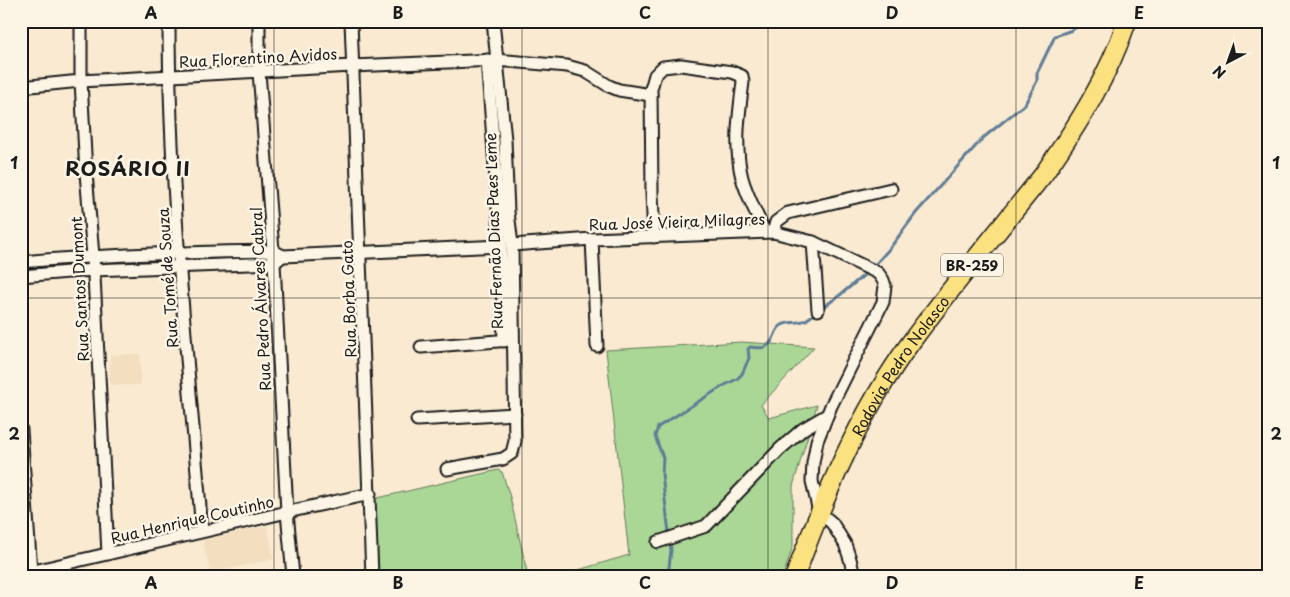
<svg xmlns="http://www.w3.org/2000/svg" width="1290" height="597" font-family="'Playpen Sans',sans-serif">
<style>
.built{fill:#f3dec0}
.green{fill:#aad796;stroke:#637a59}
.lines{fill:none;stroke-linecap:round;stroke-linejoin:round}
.stream{stroke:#5e7d96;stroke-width:3}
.minor-casing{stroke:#1c1c1c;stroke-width:15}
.highway-casing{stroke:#1c1c1c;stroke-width:21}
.minor{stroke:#fcf5e5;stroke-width:11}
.highway{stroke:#fbe180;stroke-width:18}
.grid{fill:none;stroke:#1c1c1c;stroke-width:1;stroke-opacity:0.55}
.labels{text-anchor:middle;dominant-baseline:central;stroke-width:5;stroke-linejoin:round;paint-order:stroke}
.shield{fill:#fcf5e5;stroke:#5f5d58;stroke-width:1}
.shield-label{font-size:14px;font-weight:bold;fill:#1c1c1c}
.street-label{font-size:15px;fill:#1c1c1c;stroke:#fcf5e5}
.district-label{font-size:20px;font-weight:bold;letter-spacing:1px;fill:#1c1c1c;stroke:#fcf5e5}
.neatline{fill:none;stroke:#1c1c1c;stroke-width:2}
.grid-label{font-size:16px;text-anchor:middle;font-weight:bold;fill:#1c1c1c}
</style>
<rect width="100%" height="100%" fill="#f9ead1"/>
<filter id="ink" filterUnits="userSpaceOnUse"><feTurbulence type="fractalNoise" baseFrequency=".02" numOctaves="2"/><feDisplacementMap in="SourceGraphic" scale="10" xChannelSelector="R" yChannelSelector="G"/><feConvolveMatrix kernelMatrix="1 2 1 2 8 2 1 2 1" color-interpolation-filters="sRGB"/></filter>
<g filter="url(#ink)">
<g class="built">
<path d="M140,354V385H110V355Z"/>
<path d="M267,526L274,559L210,573L203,540Z"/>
</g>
<g class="green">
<path d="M741,342L814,347L761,405L769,418L817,405L793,486V546L783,576H558L629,555L606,350Z"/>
<path d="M498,470L502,472L510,497L528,576H374L369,500Z"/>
</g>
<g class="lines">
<g class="stream">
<path d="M873,267L890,248L916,213L983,138L1025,104L1037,81V73L1055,36L1072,30L1086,21"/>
<path d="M668,576L671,550L662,474L663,458L655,436L658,427L723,386L737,379L742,374L749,358L748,349L750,347C755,347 761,349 765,347C776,342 773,330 782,325C789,321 797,324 806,320L840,295L869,271"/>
</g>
<defs>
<g id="minor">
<path d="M81,21V81L86,173L93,256L108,554"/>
<path d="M169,21C169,191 188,362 202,531"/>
<path d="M259,21V72L274,263L287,512L293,576"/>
<path d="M351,21L372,576"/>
<path d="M487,60L501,246L504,341"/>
<path d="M21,87L81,81L352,66L496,60L567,66L585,71L609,86L619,90L651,95"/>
<path d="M773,232L776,222L788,213L891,189"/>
<path d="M654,237L652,194L651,89L655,75L663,67L681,65L732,72L742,76L743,82C739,114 734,146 742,178C747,196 757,214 764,231"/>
<path d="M592,239L597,346"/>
<path d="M813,242L818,310"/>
<path d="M512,245L592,239L773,232L813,242L878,273L883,280L885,286L883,302L831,406L817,441L813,463L812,481L819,512L832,523L845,544L850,559L854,576"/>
<path d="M21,262C105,254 189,252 273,251L283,256L501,246"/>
<path d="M21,276L93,270L274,263L280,258"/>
<path d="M421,347L511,340"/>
<path d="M417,420L515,414"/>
<path d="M21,430L31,572"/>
<path d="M447,469L503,459L512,453L515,441L512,245L508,212L505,140L493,21"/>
<path d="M658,542L706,526L780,449L803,429L827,415"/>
<path d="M21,574L287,512L370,494"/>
</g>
<g id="highway">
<path id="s1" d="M795,576C825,495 860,412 911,342C953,285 999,230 1043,175C1077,126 1108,78 1127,21"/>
</g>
</defs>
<use href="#minor" class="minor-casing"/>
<use href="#highway" class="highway-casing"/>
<use href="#minor" class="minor"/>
<use href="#highway" class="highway"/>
</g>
</g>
<path class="grid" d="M274,21V576M522,21V576M768,21V576M1016,21V576M21,298H1269"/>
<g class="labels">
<rect class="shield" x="941" y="253.5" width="62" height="23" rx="4"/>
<g class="shield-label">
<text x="972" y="265">BR-259</text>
</g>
<g class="street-label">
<text transform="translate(258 57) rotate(-3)">Rua Florentino Avidos</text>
<text transform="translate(677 221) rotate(-2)">Rua José Vieira Milagres</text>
<text transform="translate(493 231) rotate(-92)">Rua Fernão Dias Paes Leme</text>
<text transform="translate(167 278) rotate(-94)">Rua Tomé de Souza</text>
<text transform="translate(79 289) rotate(-93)">Rua Santos Dumont</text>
<text transform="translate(260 299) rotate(-93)">Rua Pedro Álvares Cabral</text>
<text transform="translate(348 299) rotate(-92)">Rua Borba Gato</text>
<text stroke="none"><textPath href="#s1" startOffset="236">Rodovia Pedro Nolasco</textPath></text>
<text transform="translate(192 519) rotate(-13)">Rua Henrique Coutinho</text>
</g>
<g class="district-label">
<text x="128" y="168">ROSÁRIO II</text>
</g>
</g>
<rect width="1290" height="597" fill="none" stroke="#fcf5e5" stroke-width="55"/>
<g transform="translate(1228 62) rotate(221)" stroke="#fcf5e5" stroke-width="4" paint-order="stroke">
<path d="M0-4L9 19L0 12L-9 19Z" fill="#1c1c1c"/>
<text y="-8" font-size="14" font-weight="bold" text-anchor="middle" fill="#1c1c1c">N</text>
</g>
<rect x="28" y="28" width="1234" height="542" class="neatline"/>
<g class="grid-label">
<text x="151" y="19">A</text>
<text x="398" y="19">B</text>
<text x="645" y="19">C</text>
<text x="892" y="19">D</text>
<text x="1139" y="19">E</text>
<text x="14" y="169">1</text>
<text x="1276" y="169">1</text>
<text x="14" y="440">2</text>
<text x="1276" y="440">2</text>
<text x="151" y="589">A</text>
<text x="398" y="589">B</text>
<text x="645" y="589">C</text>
<text x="892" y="589">D</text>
<text x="1139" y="589">E</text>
</g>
</svg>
